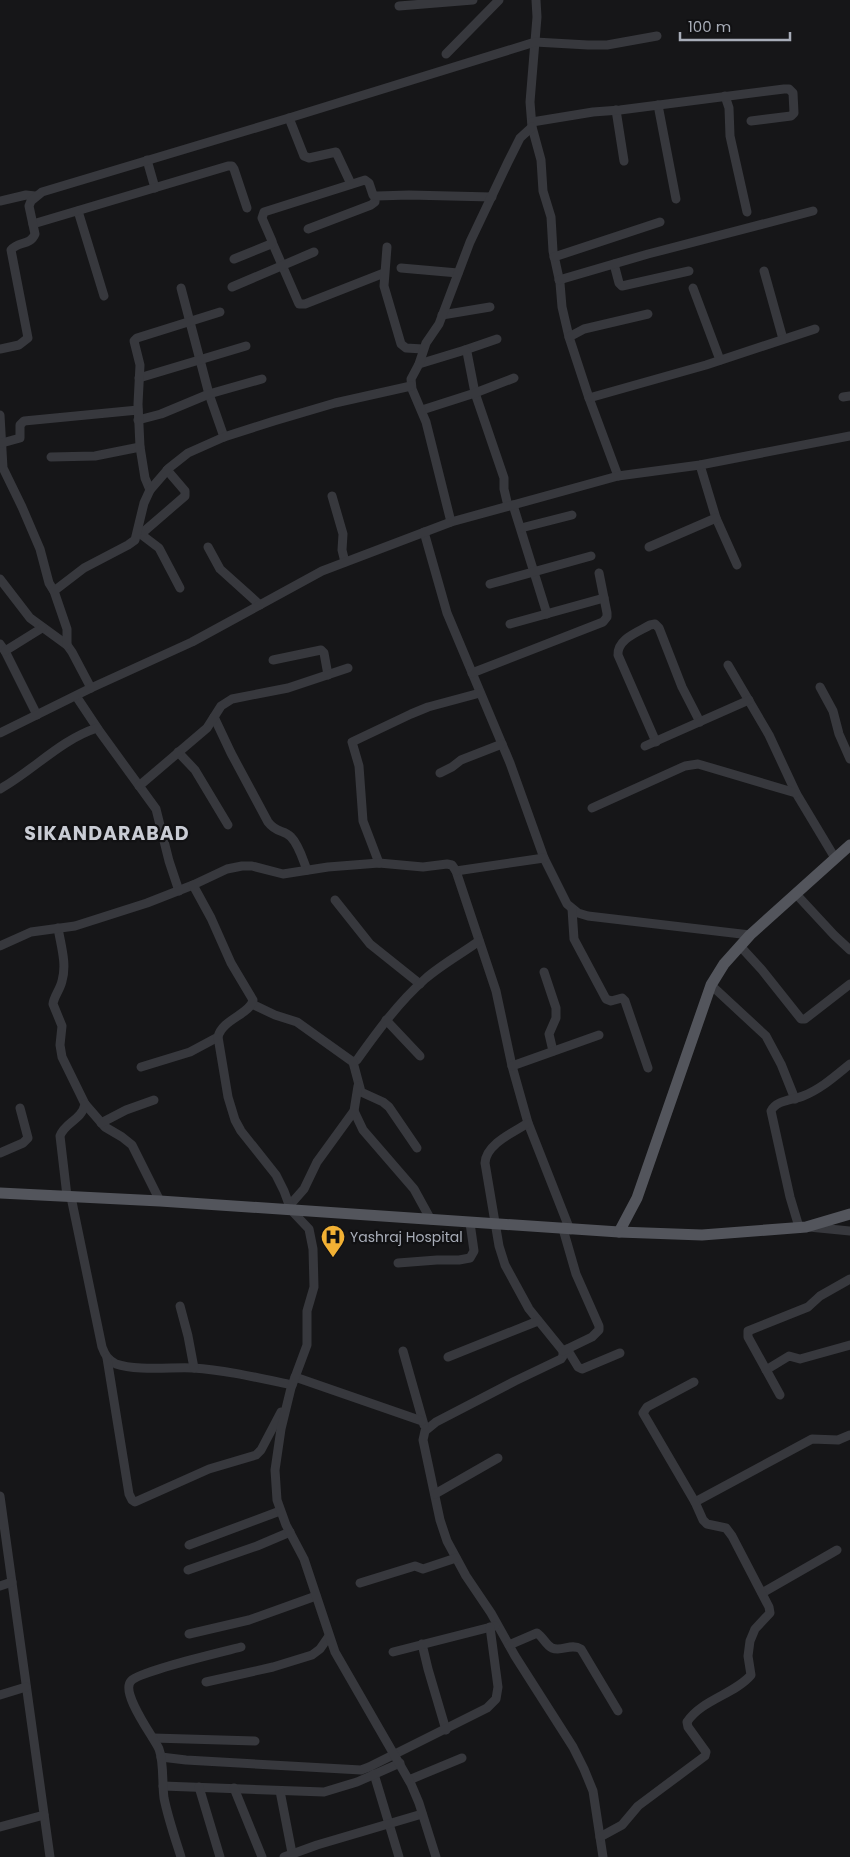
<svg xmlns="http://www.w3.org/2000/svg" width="850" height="1857" font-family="Poppins,sans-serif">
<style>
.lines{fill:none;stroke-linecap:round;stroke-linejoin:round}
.minor{stroke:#37383d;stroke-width:9}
.major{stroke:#53555c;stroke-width:11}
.labels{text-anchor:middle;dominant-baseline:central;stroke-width:4.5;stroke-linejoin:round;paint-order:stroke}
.poi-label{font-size:14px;fill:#a8adb8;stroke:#111113;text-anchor:start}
.district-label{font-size:19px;font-weight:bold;letter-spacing:1px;fill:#c9ccd4;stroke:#111113}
</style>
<rect width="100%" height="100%" fill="#161618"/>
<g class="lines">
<g class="minor">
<path d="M536,0L537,17L530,102L532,127L541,160L543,191L551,217L553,251L560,283L562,307L569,337L589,398L618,476"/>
<path d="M399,6L473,0"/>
<path d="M446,54L499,0"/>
<path d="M725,96L729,108L730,136L747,212"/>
<path d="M658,105L676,199"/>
<path d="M616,110L624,161"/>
<path d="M289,118L304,156L309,158L336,152L351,184"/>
<path d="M532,122L593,112L620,110L784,89H789L793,93L794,113L791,116L751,121"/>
<path d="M147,160L155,188"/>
<path d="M0,201L26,195L35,196"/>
<path d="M78,211L104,296"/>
<path d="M33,224L228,166H232L234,169L247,208"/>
<path d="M308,229L371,205L375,202V196"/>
<path d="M272,242L299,304H305L384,273"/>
<path d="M387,247L384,286L401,344L406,348L423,349"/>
<path d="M554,257L660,222"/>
<path d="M234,259L271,244L272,241L262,218L264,212L365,180L369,183L373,195L377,196L409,195L492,197"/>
<path d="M614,264L619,283L622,286L689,271"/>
<path d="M401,268L458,273"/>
<path d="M764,271L783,339"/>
<path d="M559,280L648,254L813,211"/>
<path d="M232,287L314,252"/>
<path d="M181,288L209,394L224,437"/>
<path d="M693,288L720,360"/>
<path d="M442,315L490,307"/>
<path d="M569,337L584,329L648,314"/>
<path d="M0,349L19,345L28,338L11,250C18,241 30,246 35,234L29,206L31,201L42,192L289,118L535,42L588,45H607L657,36"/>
<path d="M465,350L497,339"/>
<path d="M419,364L465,350L467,352L475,393L504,478V489L508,506"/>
<path d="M139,378L246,346"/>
<path d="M843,397L850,396"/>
<path d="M589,398L706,365L815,329"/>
<path d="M422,410L475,393L514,378"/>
<path d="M0,415L3,468L22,507L40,549L49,583L54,591"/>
<path d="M138,420L161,414L209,394L262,379"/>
<path d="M2,443L20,438V425L24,421L138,410"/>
<path d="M51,457L95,456L140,447"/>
<path d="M700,465L716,518L737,565"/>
<path d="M150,490L145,478L140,447L138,404L140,365L134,341L137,338L220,312"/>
<path d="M332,496L343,534L342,550L345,562"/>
<path d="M513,505L547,614"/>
<path d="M451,522L426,422L412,389L411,379L419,364L426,343L439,324L470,242L508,162L520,138L532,127"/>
<path d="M521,528L572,515"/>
<path d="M138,532L159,548L180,588"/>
<path d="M424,532L447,613L510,763L544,858L567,904L578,913L588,916L750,935"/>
<path d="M141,534L185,496V491L167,470"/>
<path d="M208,547L220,569L260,605"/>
<path d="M649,547L716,518"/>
<path d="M0,579L30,618L67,645L72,652L91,688"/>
<path d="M490,584L591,556"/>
<path d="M510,624L604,598"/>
<path d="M0,644L5,651L37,715"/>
<path d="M67,645V629L54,591L84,568L128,545L135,540L144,503L150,490L169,468L188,453L224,437L274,421L335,403L411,386"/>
<path d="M5,651L42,628"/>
<path d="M273,660L321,650L324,653L328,675"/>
<path d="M728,665L769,735L796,793L835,858"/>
<path d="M472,673L603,622L607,617V613L599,573"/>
<path d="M820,687L833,711L839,734L850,759"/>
<path d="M76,696L100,732L156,809L169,861L179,891"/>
<path d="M214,717L231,753L268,822C277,834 284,829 291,837C299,845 303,860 307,870"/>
<path d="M0,733L91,688L192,642L322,571L451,522L618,476L700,465L850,436"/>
<path d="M656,742L618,655C617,639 638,632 650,625L655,624L659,628L682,687L700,722"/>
<path d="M645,746L749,700"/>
<path d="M178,752L195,770L228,825"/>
<path d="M440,773L452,767L461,760L502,744"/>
<path d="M139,786L207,728L221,706L232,699L288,688L348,668"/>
<path d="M0,789C34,770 60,740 97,728"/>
<path d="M592,808L685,766L698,764L796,793"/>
<path d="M544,858L456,871L496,991L512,1066L528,1123L570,1230"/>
<path d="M379,863L363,821L359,766L352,742L411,714L428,707L480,693"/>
<path d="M796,894L834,935L850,950"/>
<path d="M335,900L370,944L420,984"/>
<path d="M572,909L574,939L606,999L611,1001L622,998L625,1001L648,1068"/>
<path d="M58,928C61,946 67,964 62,981C60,990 54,996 53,1004L62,1026L60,1045L62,1057L85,1104C82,1120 65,1122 60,1136L67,1196"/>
<path d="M0,946L31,932L75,926L147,903L193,885"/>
<path d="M740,946L762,970L801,1019H805L850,984"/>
<path d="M544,972L556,1008V1018L549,1034L553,1051"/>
<path d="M711,985L766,1036L781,1064L795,1099"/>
<path d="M252,1004L275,1015L297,1022L353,1062L357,1060C377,1032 398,1003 425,979C441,965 461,954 479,941"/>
<path d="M386,1020L420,1056"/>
<path d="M353,1062L361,1092L383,1102L389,1107L417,1148"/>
<path d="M512,1066L599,1035"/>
<path d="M141,1067L190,1052L218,1037"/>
<path d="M85,1104L105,1127L122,1137L132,1145L160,1201"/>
<path d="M354,1111L363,1130L414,1189L431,1220"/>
<path d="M101,1123L126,1110L154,1100"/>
<path d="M528,1123C514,1132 486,1144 485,1163L499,1246L505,1265L529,1309L563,1351V1356L561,1359L515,1381L436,1422L425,1431L423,1440L440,1520L447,1541L466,1576L491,1613L515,1656L573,1747L584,1769L593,1791L603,1857"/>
<path d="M0,1153L23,1143L28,1138L20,1108"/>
<path d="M71,1197L102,1347C105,1355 108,1360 116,1364C136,1371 172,1367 193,1368C226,1370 259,1378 292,1385"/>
<path d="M289,1206L304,1189L317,1162L354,1111L358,1086"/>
<path d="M799,1227L790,1197L771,1111C776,1100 793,1100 803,1096C821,1089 835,1076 850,1064"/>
<path d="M809,1227L850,1231"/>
<path d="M398,1263L437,1260H459L470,1258L474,1251L470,1223"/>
<path d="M180,1306L188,1336L194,1368"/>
<path d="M567,1349L578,1367L582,1369L620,1353"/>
<path d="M403,1351L424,1425"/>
<path d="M563,1351L592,1337L599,1330V1326L576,1274L563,1229"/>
<path d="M448,1357L538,1321"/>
<path d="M107,1358L129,1494L132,1500L135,1502L209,1469L256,1455L261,1450L281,1412"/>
<path d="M766,1370L789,1356L800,1359L850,1345"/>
<path d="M295,1377L422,1421"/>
<path d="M780,1395L748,1337V1331L808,1307L820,1296L850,1279"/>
<path d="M435,1494L498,1458"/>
<path d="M0,1496L50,1857"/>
<path d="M695,1502L812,1439L838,1440L850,1435"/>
<path d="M189,1545L280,1511"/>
<path d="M188,1570L257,1546L290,1532"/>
<path d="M360,1583L415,1566L423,1569L456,1558"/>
<path d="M0,1586L12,1582"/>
<path d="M762,1593L837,1550"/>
<path d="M189,1634L249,1620L316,1596"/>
<path d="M422,1644L428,1669L446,1730"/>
<path d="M509,1645L537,1633C543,1637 546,1645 552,1648C562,1652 571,1643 581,1649L618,1711"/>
<path d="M393,1652L495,1626"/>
<path d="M206,1682L273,1667L312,1655L320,1649L329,1636"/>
<path d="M0,1695L26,1687"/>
<path d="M153,1738L255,1741"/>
<path d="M161,1757L186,1760L361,1770L369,1767L487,1708L496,1699L498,1687L490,1627"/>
<path d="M374,1774L399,1857"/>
<path d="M409,1780L462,1758"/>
<path d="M163,1786L324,1792L357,1782L400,1763"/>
<path d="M199,1787L220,1857"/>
<path d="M234,1788L262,1857"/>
<path d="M280,1791L292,1853"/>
<path d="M0,1827L44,1815"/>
<path d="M600,1837L622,1825L638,1806L705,1756L706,1752L688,1727L687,1722C701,1700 735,1694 751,1675L748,1656L750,1641L755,1629L770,1613L769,1607L732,1536L726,1528L707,1524L703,1520L695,1502L643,1413L647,1407L694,1382"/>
<path d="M181,1857C175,1838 168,1818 164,1798C162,1783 164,1762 159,1749C153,1736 120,1693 131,1681C140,1671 223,1652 241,1647"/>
<path d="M284,1857L317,1845L422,1814"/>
<path d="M436,1857L419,1803L411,1784L335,1652L304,1559L286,1525L277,1500L275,1470L281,1429L291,1388L307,1345V1311L314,1287L313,1249L309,1229L291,1210L284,1191L276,1175L241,1131L235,1120L228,1097L218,1037C222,1019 251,1014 253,1000L231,963L211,918L193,885L227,869L242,866H252L283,874L328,867L379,863L423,867L447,864L452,865L456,871"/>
</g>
<g class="major">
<path d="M0,1193L160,1201L619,1232L637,1198L711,985L724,964L750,935L850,845"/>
<path d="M619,1232L702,1235L806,1227L850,1214"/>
</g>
</g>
<defs>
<symbol id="hospital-pin" viewBox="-11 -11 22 30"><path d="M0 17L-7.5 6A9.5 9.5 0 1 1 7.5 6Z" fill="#f2b134" stroke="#111113"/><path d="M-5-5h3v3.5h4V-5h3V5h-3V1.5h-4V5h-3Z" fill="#111"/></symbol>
</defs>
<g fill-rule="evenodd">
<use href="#hospital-pin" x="319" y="1223" width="28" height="38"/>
</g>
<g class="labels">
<g class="poi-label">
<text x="350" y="1237">Yashraj Hospital</text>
</g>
<g class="district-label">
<text x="107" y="833">SIKANDARABAD</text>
</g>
</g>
<path d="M680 32v8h110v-8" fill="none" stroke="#a8adb8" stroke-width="2.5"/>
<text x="688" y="32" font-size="15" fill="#a8adb8" stroke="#111113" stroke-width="4" paint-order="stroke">100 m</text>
</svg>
